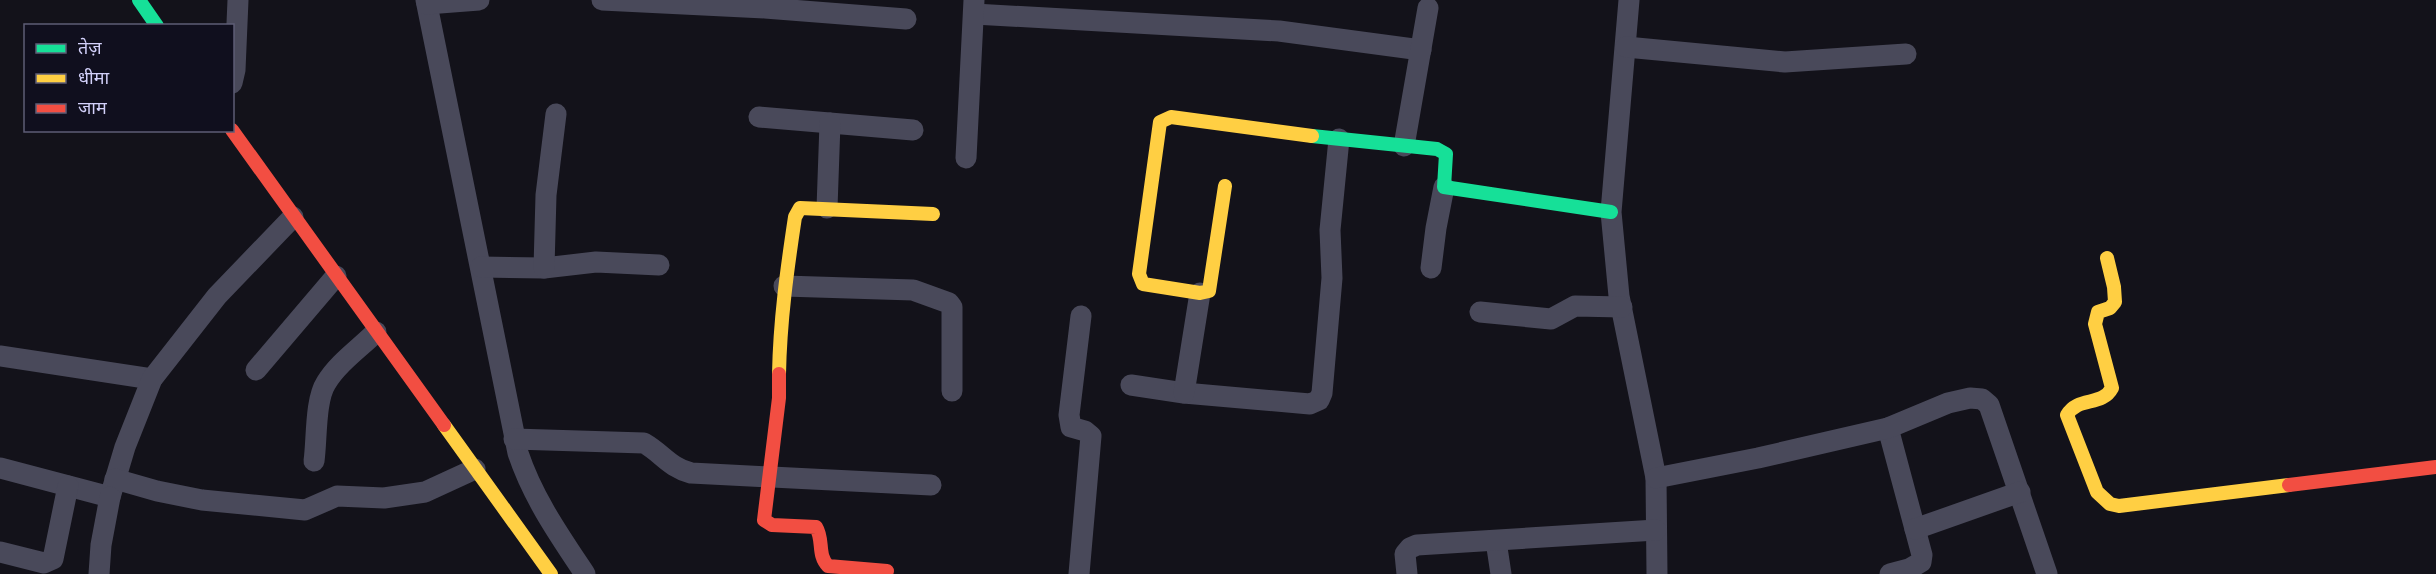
<svg xmlns="http://www.w3.org/2000/svg" width="2436" height="574" font-family="Commissioner,'Noto Sans Devanagari',sans-serif">
<style>
.lines{fill:none;stroke-linecap:round;stroke-linejoin:round}
.street{stroke:#49495a;stroke-width:21}
.fast{stroke:#16e098;stroke-width:14}
.slow{stroke:#ffcf43;stroke-width:14}
.jam{stroke:#f24e42;stroke-width:14}
</style>
<rect width="100%" height="100%" fill="#13121a"/>
<g class="lines">
<g class="street">
<path d="M426,0L518,453C533,498 559,535 585,574"/>
<path d="M602,0L765,8L906,19"/>
<path d="M1629,0L1611,212L1619,296L1656,478L1657,574"/>
<path d="M427,4L479,0"/>
<path d="M974,14L1279,31L1421,50"/>
<path d="M1626,47L1785,62L1906,54"/>
<path d="M232,83L235,70L238,0"/>
<path d="M759,117L913,130"/>
<path d="M1404,146L1428,8"/>
<path d="M966,158L974,0"/>
<path d="M827,208L830,123"/>
<path d="M481,267L544,268L596,262L659,265"/>
<path d="M544,268L546,195L556,114"/>
<path d="M1431,268L1436,228L1444,187"/>
<path d="M784,286L913,290L949,303L952,307V391"/>
<path d="M1480,312L1551,319L1575,306L1622,307"/>
<path d="M0,356L152,379"/>
<path d="M256,370L336,276"/>
<path d="M1131,385L1184,393L1310,404L1319,400L1322,393L1332,278L1330,230L1339,139"/>
<path d="M1184,393L1200,293"/>
<path d="M1888,428L1922,555L1921,562L1909,569L1890,574"/>
<path d="M514,439L644,443C663,454 669,467 691,473L931,485"/>
<path d="M314,461C317,440 315,400 326,383C338,363 360,348 376,332"/>
<path d="M0,468L110,497L125,447L152,379L217,296L293,217"/>
<path d="M1656,478L1758,458L1888,428L1948,403L1970,398L1982,399L1989,405L2047,574"/>
<path d="M115,479L157,491L202,500L305,510L337,496L384,498L425,492L475,469"/>
<path d="M1915,529L2020,492"/>
<path d="M1496,541L1501,574"/>
<path d="M0,552L44,563L53,559L68,486"/>
<path d="M99,574L101,545L110,497"/>
<path d="M1079,574L1091,436L1085,431L1071,427L1069,415L1081,316"/>
<path d="M1407,574L1405,554L1410,548L1417,545L1656,530"/>
</g>
<g class="fast">
<path d="M139,0L157,26"/>
<path d="M1312,136L1437,149L1446,154L1444,187L1611,212"/>
</g>
<g class="slow">
<path d="M1225,186L1209,291L1200,293L1143,284L1139,274L1160,122L1171,117L1312,136"/>
<path d="M2107,258L2114,287L2115,302L2110,308L2098,312L2095,324L2112,388C2102,407 2078,396 2067,415L2097,492L2110,504L2119,506L2289,485"/>
<path d="M779,374C780,321 787,270 795,217L800,208L933,214"/>
<path d="M444,425L551,574"/>
</g>
<g class="jam">
<path d="M232,130L444,425"/>
<path d="M779,374V398L764,520L772,525L816,527C824,540 817,555 828,566L887,571"/>
<path d="M2289,485L2436,467"/>
</g>
</g>
<rect x="24" y="24" width="210" height="108" fill="#100f1e" stroke="#5e5d76" stroke-width="1.5"/>
<rect x="36" y="44" width="30" height="9" fill="#16e098" stroke="#5e5d76" stroke-width="1.5"/>
<text x="78" y="54" font-size="18" fill="#d3d1fa">तेज़</text>
<rect x="36" y="74" width="30" height="9" fill="#ffcf43" stroke="#5e5d76" stroke-width="1.5"/>
<text x="78" y="84" font-size="18" fill="#d3d1fa">धीमा</text>
<rect x="36" y="104" width="30" height="9" fill="#f24e42" stroke="#5e5d76" stroke-width="1.5"/>
<text x="78" y="114" font-size="18" fill="#d3d1fa">जाम</text>
</svg>
